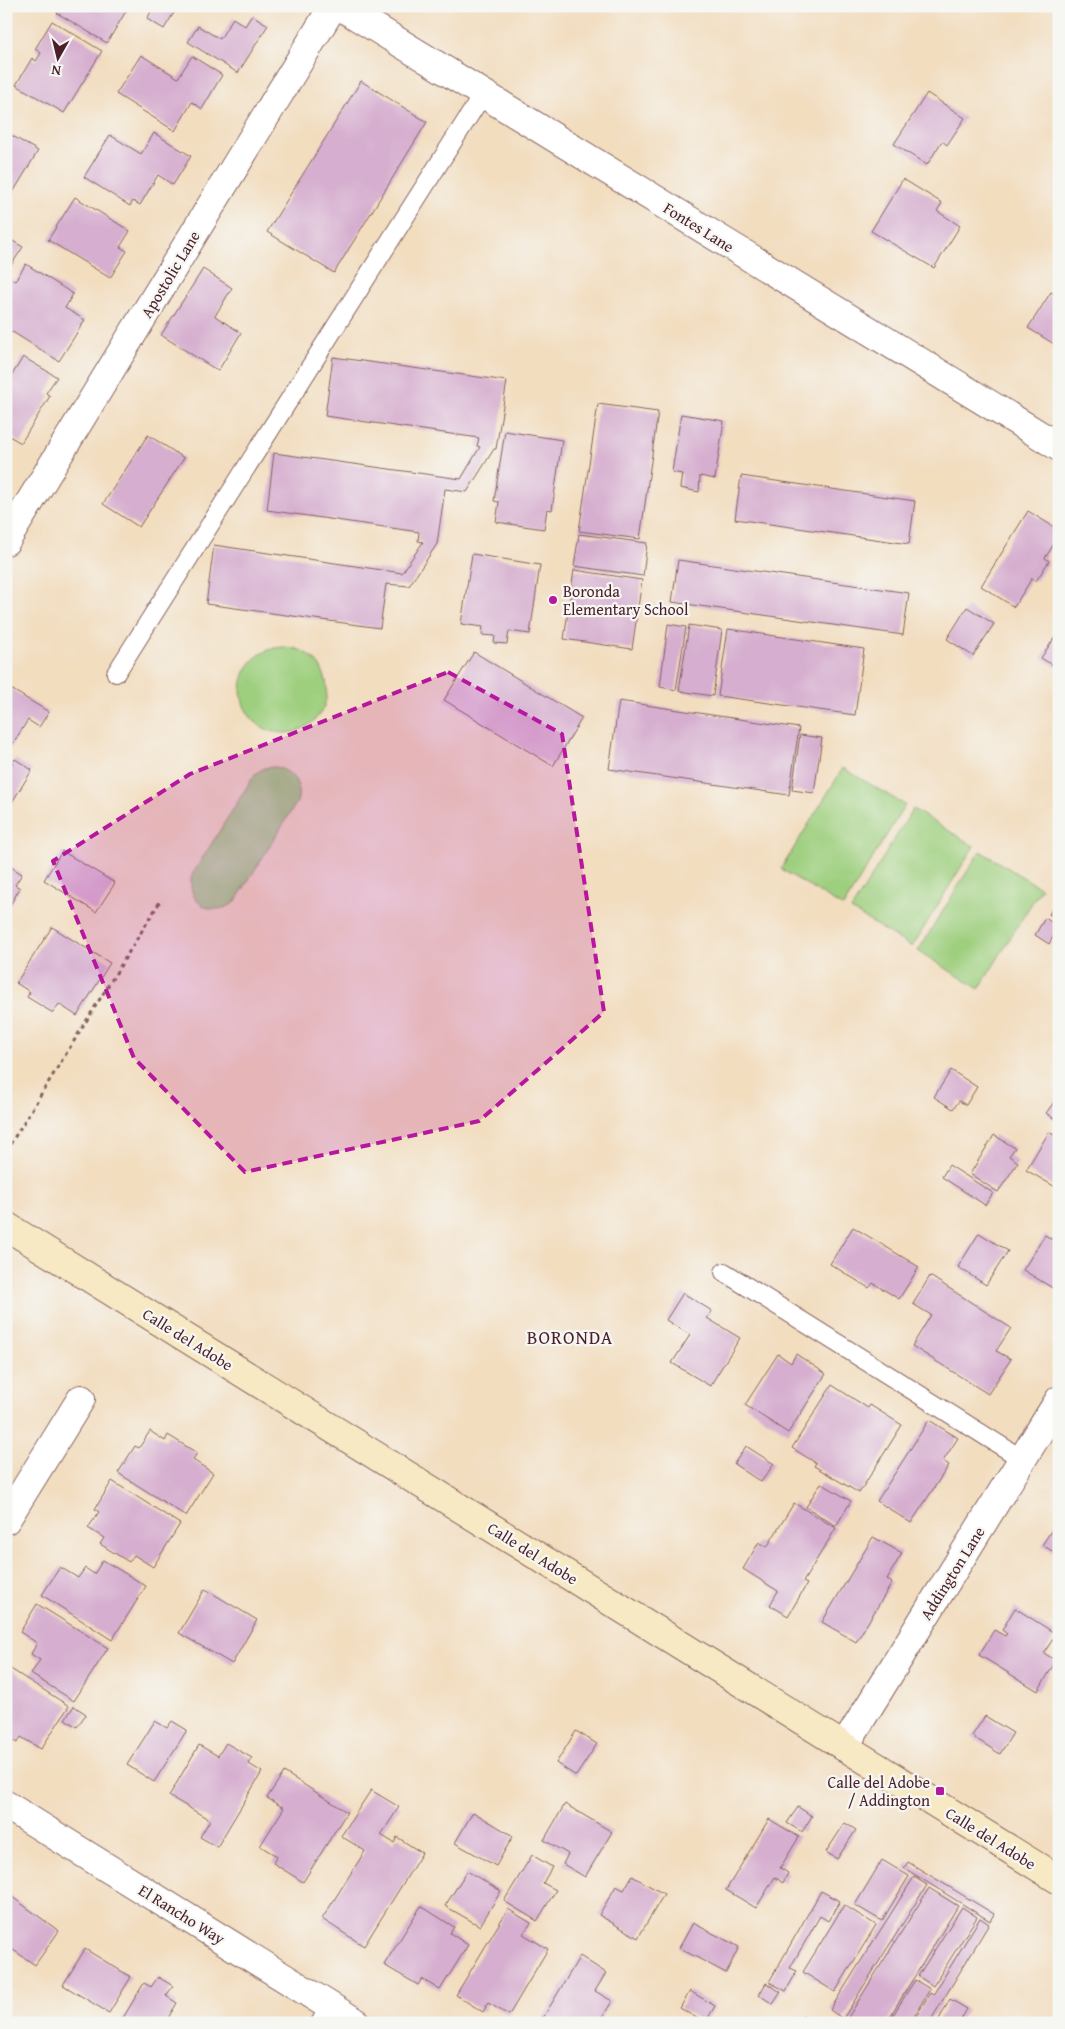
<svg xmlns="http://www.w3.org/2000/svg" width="1065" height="2029" font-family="'Gentium Book Plus',serif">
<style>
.green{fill:#9ecf7e;stroke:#747754}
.building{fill:#d6aecf}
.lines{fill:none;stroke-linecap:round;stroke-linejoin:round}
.lane-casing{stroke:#85625f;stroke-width:20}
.street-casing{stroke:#85625f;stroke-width:30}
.secondary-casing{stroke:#85625f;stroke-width:30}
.path{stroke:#85625f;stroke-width:3;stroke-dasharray:4 4;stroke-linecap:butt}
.lane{stroke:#fff;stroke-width:18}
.street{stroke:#fff;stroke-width:28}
.secondary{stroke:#f7e9c3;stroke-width:28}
.marked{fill:#b5179e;fill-opacity:0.2;stroke:#b5179e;stroke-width:4;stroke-dasharray:10 6;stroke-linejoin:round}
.poi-dot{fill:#b5179e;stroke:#f6f6f2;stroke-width:2}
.labels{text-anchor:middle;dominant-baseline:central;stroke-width:4.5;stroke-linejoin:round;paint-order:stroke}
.street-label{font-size:16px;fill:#4a1f2b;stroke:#f6f6f2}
.poi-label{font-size:16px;fill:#4a1f2b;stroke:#f6f6f2;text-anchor:start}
.quarter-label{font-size:19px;letter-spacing:1px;fill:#4a1f2b;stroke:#f6f6f2}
</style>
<rect width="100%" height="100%" fill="#f6f6f2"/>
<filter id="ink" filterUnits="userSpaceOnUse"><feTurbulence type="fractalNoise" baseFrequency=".02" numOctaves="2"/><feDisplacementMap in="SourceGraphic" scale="10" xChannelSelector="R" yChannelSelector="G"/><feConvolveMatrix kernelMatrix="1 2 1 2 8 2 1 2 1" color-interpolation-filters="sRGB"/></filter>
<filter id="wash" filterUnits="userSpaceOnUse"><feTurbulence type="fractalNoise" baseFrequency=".0096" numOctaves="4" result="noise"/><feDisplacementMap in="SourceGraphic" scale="20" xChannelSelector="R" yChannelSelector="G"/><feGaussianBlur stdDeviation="1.12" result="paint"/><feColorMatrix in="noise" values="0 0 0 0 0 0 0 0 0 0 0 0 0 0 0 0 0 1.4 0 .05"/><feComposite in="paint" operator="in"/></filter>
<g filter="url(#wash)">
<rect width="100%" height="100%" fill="#f2ddbf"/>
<g class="green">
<circle cx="284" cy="690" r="43"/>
<path d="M275,767C293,771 302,784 297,802L235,902C213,919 185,903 192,875L255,774L264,768Z"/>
<path d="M843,768L905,805L843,907L781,869Z"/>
<path d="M913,809L974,846L912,947L851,910Z"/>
<path d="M980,851L1041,888L979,989L918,951Z"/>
</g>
<g id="blocks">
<g class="building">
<path d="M61,6H129L107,43L57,13Z"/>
<path d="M154,6H166L175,11L164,29L147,19Z"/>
<path d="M252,15L268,25L238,73L188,42L198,26L220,39L233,18L245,26Z"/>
<path d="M52,21L102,51L64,113L16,85L32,58L36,61L41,53L35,49Z"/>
<path d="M141,55L178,78L192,56L222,75L202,109L192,102L175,131L116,94Z"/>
<path d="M361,81L427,122L334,273L267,232Z"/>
<path d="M927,93L965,118L947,145L942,141L927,165L894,144Z"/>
<path d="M6,132L38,151L6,204Z"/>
<path d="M154,133L191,156L173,185L158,175L140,205L133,201L130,206L84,177L110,135L141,154Z"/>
<path d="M903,179L942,203L937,211L960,226L934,268L871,231Z"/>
<path d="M75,197L130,231L120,247L127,251L110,278L48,240Z"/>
<path d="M6,237L23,247L6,273Z"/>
<path d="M26,264L73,294L65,308L85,320L59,361L6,328V282L9,278L15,281Z"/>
<path d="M203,269L232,288L215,316L241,333L218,371L161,335Z"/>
<path d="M1051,292L1059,297V347L1028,328Z"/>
<path d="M23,357L57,377L46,393L50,396L21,443L6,434V385Z"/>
<path d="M333,357L507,381L496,449H494L467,492L445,489L437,544L409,586L386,584L380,628L206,604L214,545L402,573L423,542L418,541L419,532L267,510L274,453L461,479L480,447L477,446L479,438L325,416Z"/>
<path d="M598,404L658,412L640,539L579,531Z"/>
<path d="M681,414L724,421L715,479L700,476L699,492L680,488L682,474L672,472Z"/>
<path d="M505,431L562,440L552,510L547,509L544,529L496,522L499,502L494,501Z"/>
<path d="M148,435L184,458L139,527L103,504Z"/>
<path d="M741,476L915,501L909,544L735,519Z"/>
<path d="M1028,511L1059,530V536L1045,558L1049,561L1036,581L1032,578L1014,607L981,586Z"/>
<path d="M579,534L647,543L643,576L574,566Z"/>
<path d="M472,554L540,565L530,634L509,631L507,644L494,643L495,636L482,635L483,627L461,624Z"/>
<path d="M678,560L909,593L903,635L672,602Z"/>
<path d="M574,570L642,580L632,649L564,639Z"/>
<path d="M967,607L994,624L973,656L947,639Z"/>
<path d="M668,624L686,627L676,690L660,687Z"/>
<path d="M689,625L722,630L713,696L679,691Z"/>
<path d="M728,629L864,649L855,715L718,696Z"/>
<path d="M1059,631V669L1041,658Z"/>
<path d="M474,652L582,718L553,766L444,700Z"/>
<path d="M6,686L49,712L39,727L28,720L6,754Z"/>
<path d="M619,701L799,728L789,795L609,769Z"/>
<path d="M800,735L822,738L814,793L792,790Z"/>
<path d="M15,759L32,770L9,807L6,805V773Z"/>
<path d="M62,851L115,883L96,912L44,880Z"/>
<path d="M6,864L22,874L15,885L20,888L6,912Z"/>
<path d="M1059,899V920L1049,914Z"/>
<path d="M1045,918L1059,927L1049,944L1035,935Z"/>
<path d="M52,927L110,963L77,1016L59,1004L53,1013L27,997L30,992L16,983Z"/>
<path d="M951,1070L977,1087L966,1105L959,1101L953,1109L934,1097Z"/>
<path d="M1058,1097H1059V1122L1046,1113Z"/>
<path d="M1049,1132L1059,1138V1189L1026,1170Z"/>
<path d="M994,1135L1015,1148L1009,1156L1018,1162L998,1192L970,1174Z"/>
<path d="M949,1165L993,1193L985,1205L942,1177Z"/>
<path d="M853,1227L919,1267L899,1299L873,1283L869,1288L830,1264Z"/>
<path d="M979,1233L1008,1251L986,1285L958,1267Z"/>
<path d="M1045,1235L1059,1244V1292L1023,1270Z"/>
<path d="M930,1276L1011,1328L996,1351L1011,1359L988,1394L912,1346L931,1315L913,1304Z"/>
<path d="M683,1293L712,1311L707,1318L740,1338L710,1386L672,1363L690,1335L666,1320Z"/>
<path d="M778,1354L791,1363L796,1354L826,1374L788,1433L745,1405Z"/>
<path d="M832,1385L868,1408L870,1405L902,1425L859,1493L814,1466L816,1463L792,1448Z"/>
<path d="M929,1420L958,1438L943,1461L949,1465L911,1523L877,1501Z"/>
<path d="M150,1431L165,1441L168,1435L197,1453L193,1460L213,1473L186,1516L118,1473L135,1446L139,1448Z"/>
<path d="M746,1446L774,1464L761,1482L734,1464Z"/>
<path d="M112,1481L180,1524L153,1567L134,1555L129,1562L100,1544L104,1538L88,1528L99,1512L95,1509Z"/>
<path d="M821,1483L851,1501L836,1526L806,1507Z"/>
<path d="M794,1503L836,1528L803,1582L807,1584L788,1616L770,1605L778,1591L743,1569L759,1542L767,1547Z"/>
<path d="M1059,1519V1555L1042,1545Z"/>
<path d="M873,1537L902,1553L887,1579L892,1583L856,1642L822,1622Z"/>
<path d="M103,1560L146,1586L112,1640L42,1595L60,1567L78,1578L85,1568L94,1574Z"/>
<path d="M205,1589L257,1620L232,1664L179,1633Z"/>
<path d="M37,1604L108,1648L74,1701L31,1674L40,1660L31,1654L37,1643L20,1632Z"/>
<path d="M1015,1608L1056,1634L1044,1653L1056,1661L1038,1691L979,1655L994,1630L1005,1636L1007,1634L1002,1630Z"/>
<path d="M6,1666L69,1706L41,1749L21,1737L17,1743L6,1736Z"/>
<path d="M74,1706L86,1714L77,1727L65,1719Z"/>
<path d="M985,1716L1013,1733L1000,1754L972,1736Z"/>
<path d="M155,1721L167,1728L172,1721L187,1730L154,1782L127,1765Z"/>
<path d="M576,1731L597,1744L576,1776L556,1763Z"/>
<path d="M226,1743L252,1758L249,1764L262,1772L217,1847L200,1837L210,1820L169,1796L199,1745L218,1756Z"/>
<path d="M284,1772L347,1812L303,1882L273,1863L277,1856L260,1846L284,1808L267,1798Z"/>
<path d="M371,1790L399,1807L381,1835L394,1843L397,1837L422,1853L364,1946L322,1919L365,1851L341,1836Z"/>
<path d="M565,1804L612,1832L585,1877L563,1864L568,1854L544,1840Z"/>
<path d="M798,1807L812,1816L802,1832L787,1823Z"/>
<path d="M473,1812L513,1836L496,1866L455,1843Z"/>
<path d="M769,1819L799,1837L780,1868L788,1873L783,1883L775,1877L756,1908L726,1890Z"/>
<path d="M845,1823L856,1830L837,1859L826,1852Z"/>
<path d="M532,1855L552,1867L543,1883L556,1890L537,1921L504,1901Z"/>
<path d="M882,1860L909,1876L882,1921L855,1905Z"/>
<path d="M908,1862L994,1914L990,1921L904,1868Z"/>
<path d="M467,1871L501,1891L480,1926L445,1906Z"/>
<path d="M632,1876L664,1894L638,1938L599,1915L616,1886L624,1890Z"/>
<path d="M914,1877L927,1885L843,2019L830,2010Z"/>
<path d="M929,1888L958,1906L886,2023H853L847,2019Z"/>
<path d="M821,1891L840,1901L828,1921L820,1916L790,1968L797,1971L786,1991L769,1982Z"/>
<path d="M8,1894L59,1931L35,1965L6,1945Z"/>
<path d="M844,1905L876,1925L835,1992L803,1972Z"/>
<path d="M421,1906L454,1927L450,1933L468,1945L440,1990L422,1979L418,1985L384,1965Z"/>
<path d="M962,1907L977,1917L933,1986L918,1976Z"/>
<path d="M508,1909L531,1923L523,1934L548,1949L509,2015L488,2003L483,2012L456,1995Z"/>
<path d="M980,1918L989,1924L929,2023H912L930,1993L933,1995Z"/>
<path d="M693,1923L739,1947L726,1973L679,1948Z"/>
<path d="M85,1949L131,1977L109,2013L63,1985Z"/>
<path d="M580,1956L606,1973L595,1991L612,2001L601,2020L606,2023H540Z"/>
<path d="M158,1977L173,1986L166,1996L177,2003L165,2023H120L144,1983L151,1987Z"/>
<path d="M915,1980L930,1989L910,2023H894L890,2020Z"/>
<path d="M766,1983L781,1992L773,2004L759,1995Z"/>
<path d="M690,1991L715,2006L705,2023L680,2008Z"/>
<path d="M950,1999L967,2009L959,2023H937Z"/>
<path d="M802,2016L813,2023H798Z"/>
</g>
</g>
</g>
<g filter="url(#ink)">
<use href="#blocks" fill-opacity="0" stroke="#85625f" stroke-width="1"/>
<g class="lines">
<defs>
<g id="lane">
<path d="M116,673L483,94"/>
<path d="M724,1272L1022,1459"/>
<path d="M320,2023L330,2006"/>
</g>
<g id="street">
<path d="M340,6L1059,447"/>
<path d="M6,541L333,6"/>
<path d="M6,1520L81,1399"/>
<path d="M844,1747L1059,1400"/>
<path d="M6,1805L357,2023"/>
</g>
<path id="secondary" d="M6,1226L1059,1880"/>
</defs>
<use href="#lane" class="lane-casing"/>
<use href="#street" class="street-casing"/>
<use href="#secondary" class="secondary-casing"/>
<path class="path" d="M6,1151L161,900"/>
<use href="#lane" class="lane"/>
<use href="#street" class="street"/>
<use href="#secondary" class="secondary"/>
</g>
</g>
<path class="marked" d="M448,672L562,734L604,1012L479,1121L245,1172L134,1058L53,861L190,774Z"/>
<g class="poi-dot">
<circle cx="553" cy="600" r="5"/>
<rect x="935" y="1786" width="10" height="10" rx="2.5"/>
</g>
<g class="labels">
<g class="street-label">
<text transform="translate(699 227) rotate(32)">Fontes Lane</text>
<text transform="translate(170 274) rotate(-59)">Apostolic Lane</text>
<text transform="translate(188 1339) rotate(32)">Calle del Adobe</text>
<text transform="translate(533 1553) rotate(32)">Calle del Adobe</text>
<text transform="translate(952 1573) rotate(-58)">Addington Lane</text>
<text transform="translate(991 1838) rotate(32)">Calle del Adobe</text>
<text transform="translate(182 1914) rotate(32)">El Rancho Way</text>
</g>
<g class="poi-label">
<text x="563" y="591">Boronda<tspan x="563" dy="18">Elementary School</tspan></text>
<text x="930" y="1782" text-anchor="end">Calle del Adobe<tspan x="930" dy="18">/ Addington</tspan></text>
</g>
<g class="quarter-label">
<text x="570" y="1337">BORONDA</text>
</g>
</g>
<rect width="1065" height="2029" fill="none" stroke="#f6f6f2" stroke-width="25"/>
<g transform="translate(58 58) rotate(188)" stroke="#f6f6f2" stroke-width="4" paint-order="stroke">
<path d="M0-4L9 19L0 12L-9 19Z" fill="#4a1f2b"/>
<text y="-8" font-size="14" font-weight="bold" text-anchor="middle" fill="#4a1f2b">N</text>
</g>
</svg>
